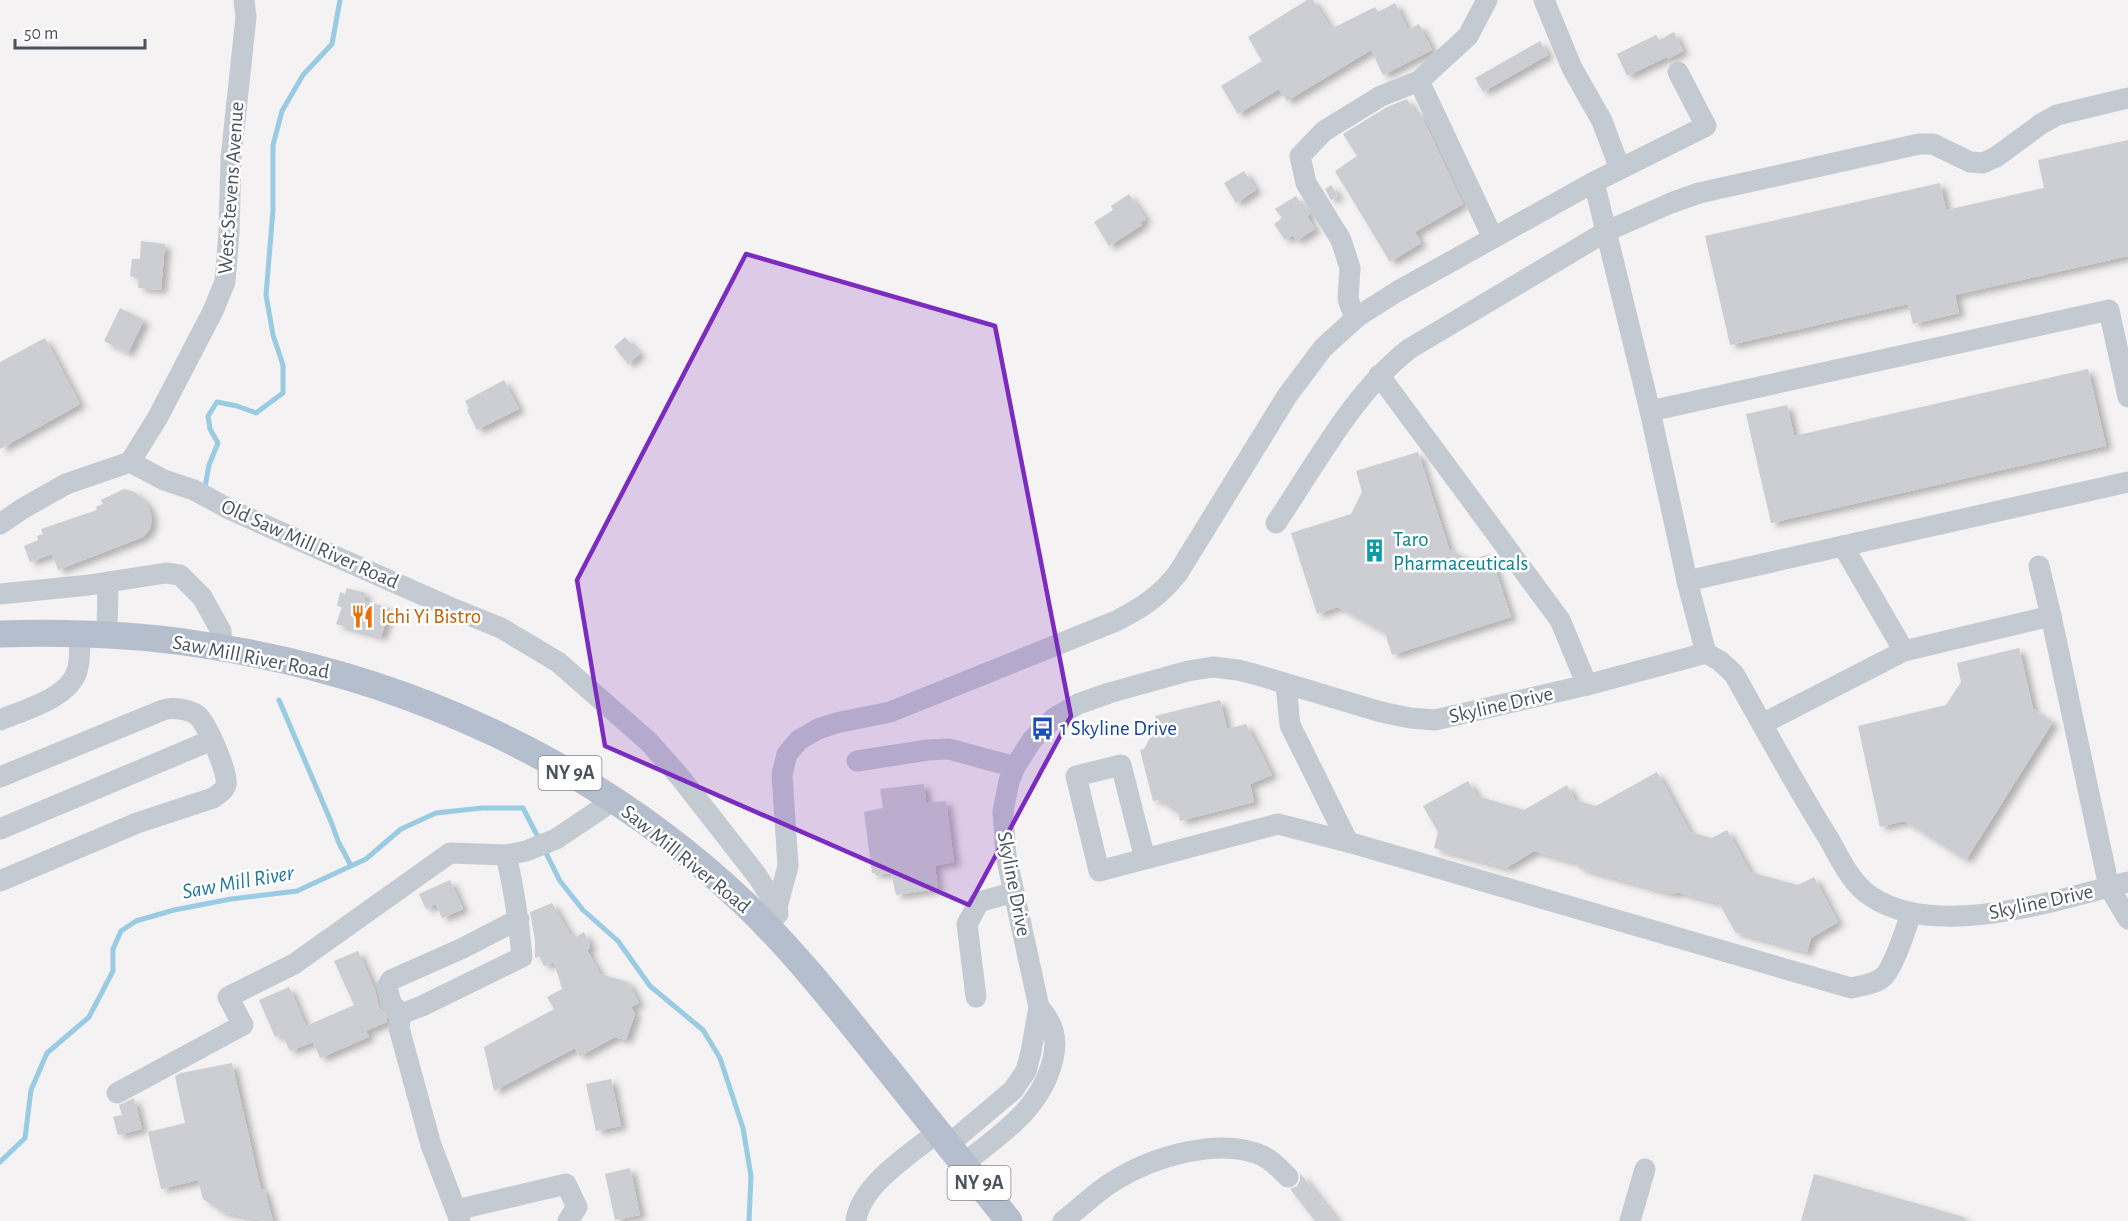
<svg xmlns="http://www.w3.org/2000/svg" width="2128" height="1221" font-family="'Alegreya Sans',sans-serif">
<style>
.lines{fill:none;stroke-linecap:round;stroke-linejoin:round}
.stream{stroke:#99cbe3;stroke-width:5}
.building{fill:#ccced3;filter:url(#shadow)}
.minor{stroke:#c4cad1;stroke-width:21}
.major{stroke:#b5becc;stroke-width:27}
.marked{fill:#7b2cbf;fill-opacity:0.2;stroke:#7b2cbf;stroke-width:4.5;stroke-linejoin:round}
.labels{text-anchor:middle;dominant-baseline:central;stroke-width:5;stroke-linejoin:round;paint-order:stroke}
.shield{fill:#fff;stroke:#81878e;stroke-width:1.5}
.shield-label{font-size:20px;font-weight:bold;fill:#4b535d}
.street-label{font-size:21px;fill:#4b535d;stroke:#fff}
.culture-label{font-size:21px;fill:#0d838f;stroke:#fff;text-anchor:start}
.food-label{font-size:21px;fill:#c56008;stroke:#fff;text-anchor:start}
.transit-label{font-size:21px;fill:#164399;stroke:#fff;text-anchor:start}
.water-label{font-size:22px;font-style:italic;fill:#1e759d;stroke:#fff}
</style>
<defs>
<filter id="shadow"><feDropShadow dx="6" dy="4" stdDeviation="3" flood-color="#0004"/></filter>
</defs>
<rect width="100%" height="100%" fill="#f4f2f2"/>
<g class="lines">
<g class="stream">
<path d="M205,487L209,465L218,443L210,429L208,416L217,402L237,406L256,413L283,393V365L273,335L266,295L273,210V145L282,111L303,75L332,44L340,0"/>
<path d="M279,700L332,824L338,841L351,866"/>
<path d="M544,849L560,881L583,910L618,941L650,986L703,1030L720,1058L743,1128L751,1176L749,1221"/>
<path d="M0,1162L25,1138L31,1090L47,1053L89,1017L113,971V949L121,931L136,921L174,910L231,899L297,891L366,859L401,829L436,813L482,808H523L540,841"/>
</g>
</g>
<g class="building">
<path d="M1307,0H1313L1331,29L1375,7L1378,12L1395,3L1408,30L1419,24L1432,50L1383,75L1371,50L1287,101L1279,89L1238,114L1221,86L1262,61L1248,37Z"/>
<path d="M1674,32L1683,51L1668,59L1667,57L1627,76L1617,54L1656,35L1659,40Z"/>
<path d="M1540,41L1548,55L1483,92L1475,78Z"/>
<path d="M1407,99L1415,113L1419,111L1463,204L1415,232L1421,243L1390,262L1335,171L1357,156L1343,134L1387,107Z"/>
<path d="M2128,140V256L1955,295L1959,313L1913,324L1908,304L1730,345L1705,236L1940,183L1946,210L2044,188L2038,160Z"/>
<path d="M1244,171L1256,190L1236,203L1224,183Z"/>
<path d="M1331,185L1338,196L1331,200L1325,189Z"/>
<path d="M1129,194L1146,219L1140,223L1142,225L1109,246L1094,222L1113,210L1111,206Z"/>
<path d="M1296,196L1301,204L1303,203L1310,214L1307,216L1315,229L1296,241L1293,235L1285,240L1274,224L1282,218L1275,209Z"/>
<path d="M141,241L165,244L161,290L138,288L139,279L130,276L132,259H140Z"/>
<path d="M120,308L144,320L128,353L104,341Z"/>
<path d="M625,337L640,354L628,364L614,347Z"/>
<path d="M45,338L80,404L0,449V362Z"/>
<path d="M2088,369L2106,446L1771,523L1746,414L1787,405L1794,436Z"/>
<path d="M504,380L519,409L477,430L467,410L469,409L465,401Z"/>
<path d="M1418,452L1449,549L1470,560L1490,554L1511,617L1392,655L1385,633L1338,607L1317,614L1291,533L1351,514L1362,492L1356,471Z"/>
<path d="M124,489L134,492L143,499L149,508L152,519L150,529L143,537L58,570L52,554L30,562L24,546L38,540L37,536L43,534L41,529L97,510L96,507L103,504L101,500Z"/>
<path d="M347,588L366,593L364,601L390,608L381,637L336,624L342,607L337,606L340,592L345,594Z"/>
<path d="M2019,648L2033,709L2053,722L1966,860L1904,821L1880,827L1858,726L1946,705L1961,682L1957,663Z"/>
<path d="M1220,700L1227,729L1246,724L1272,775L1250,784L1254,802L1180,821L1179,814L1159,800L1153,801L1140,750L1144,749L1157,725L1155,716Z"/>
<path d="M1657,772L1690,832L1712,838L1727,830L1750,872L1798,885L1814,877L1838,922L1811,938L1807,952L1735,932L1719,903L1677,892L1672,894L1579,868L1577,863L1534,851L1506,868L1434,848L1438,832L1423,806L1468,781L1477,796L1524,810L1567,785L1575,800L1596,806Z"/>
<path d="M924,784L926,803L946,801L954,862L935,866L938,889L896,895L891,873L876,875V873H872L864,812L883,808L880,789Z"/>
<path d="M450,880L463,909L442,918L436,904L426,909L419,894Z"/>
<path d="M552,903L571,936L574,934L576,937L584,932L590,944V948L587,950L600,974L628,982L639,1003L631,1007L635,1014L626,1040L615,1037L580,1056L575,1048L494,1091L484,1047L554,1009L547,997L562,989L554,962L544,966L540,956L535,958V940L530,912Z"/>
<path d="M358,951L375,990L379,1007L387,1017V1022L366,1031L369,1037L320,1058L313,1042L290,1051L282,1034L275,1037L259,1000L289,987L306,1026L354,1005L334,961Z"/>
<path d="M232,1063L261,1190L264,1189L273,1221H265L223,1212L203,1199L198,1180L161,1189L148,1132L185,1123L175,1076L181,1073Z"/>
<path d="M611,1079L621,1126L596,1131L586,1084Z"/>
<path d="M134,1098L142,1129L118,1135L113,1117L122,1115L119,1105Z"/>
<path d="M630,1168L640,1215L615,1220L605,1174Z"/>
<path d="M1300,1173L1338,1221H1315L1290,1189L1297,1186L1300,1180Z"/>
<path d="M1814,1174L1964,1217V1221H1801Z"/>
</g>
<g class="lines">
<g class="minor">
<path d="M1487,0L1468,36L1419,81L1493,238"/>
<path d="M1544,0L1572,68L1602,121L1620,169"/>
<path d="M1594,182L1650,411L1688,585L1706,653"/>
<path d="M1355,319L1348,299L1350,268L1341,240L1306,183L1300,156L1324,131L1381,96L1419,81"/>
<path d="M1379,375L1560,620L1587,685"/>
<path d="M1650,411L2109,310L2128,397"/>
<path d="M130,462L158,417L213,311L225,282L229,232L231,158L246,17L244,0"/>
<path d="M1276,523C1316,464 1353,393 1409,349L1607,231L1671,203L1699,193L1919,144H1933L1970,162L1983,163L1996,157L2041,124L2057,115L2128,98"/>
<path d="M0,524L22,509L66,484L130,462L164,480L194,490L231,510L454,609L501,628L558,662L649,742L680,777L758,877L777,907L778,914"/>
<path d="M1843,546L1904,651"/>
<path d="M2039,566L2051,616"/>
<path d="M1687,581L2128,482"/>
<path d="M0,594L89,585L166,573L180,575L202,597L221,631L222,647"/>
<path d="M107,635L108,582"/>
<path d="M1286,684L1290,725L1348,842L1851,988C1861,986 1874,984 1882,978C1893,970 1906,928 1911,914"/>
<path d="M0,720C24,710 69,698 77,671C81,660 79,646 80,634"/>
<path d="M1762,724L1904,651L2051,616L2109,887L2128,919"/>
<path d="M857,761L928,750L949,749L1015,767"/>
<path d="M0,777L163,710C173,707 190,709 198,716C207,724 229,774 226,785C224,791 219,794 213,798L137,823L0,881"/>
<path d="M0,829L212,740"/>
<path d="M506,855C514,889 519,922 522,957L422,1006L401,1014L391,1003L387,987L391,980L463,948L519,919"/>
<path d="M1145,859L1121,765L1076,776L1099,871L1278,824L1348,842"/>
<path d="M777,907L788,866L782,774L787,754L799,740L818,729L836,723L890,712L1116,621C1143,607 1159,597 1178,573L1287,396L1323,348L1357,317L1398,291L1594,182L1706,126L1678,72"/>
<path d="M976,997L967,924L979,902L1014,892"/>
<path d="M401,1014L399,1028L431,1145L460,1221"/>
<path d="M117,1093L243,1025L228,997L294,964L450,853L507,855L526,851L556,839L614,800"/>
<path d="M948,1145L1013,1090L1026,1071L1031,1052L1039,1007L1006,856L1003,812L1009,781L1015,767L1032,740L1054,718L1078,704L1109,693L1188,671L1213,667L1238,670L1254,674L1381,712L1410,718L1435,720L1587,685L1706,653L1720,661L1734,674C1765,729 1795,785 1829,839C1840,859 1852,885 1872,897C1937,940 2058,900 2128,882"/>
<path d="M963,1164C1000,1135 1042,1108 1053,1059C1058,1038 1053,1023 1039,1007"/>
<path d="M456,1210L566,1184L577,1207L568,1221"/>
<path d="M856,1221C860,1185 912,1153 938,1132"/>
<path d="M1063,1221C1080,1208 1096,1192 1114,1181C1152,1157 1220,1136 1263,1156C1273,1161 1280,1169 1288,1177"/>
<path d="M1630,1221L1645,1169"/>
</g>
<path class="major" d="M0,634C66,632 132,634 197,644C400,673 596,762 745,904C797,954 841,1011 886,1067C927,1118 968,1170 1009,1221"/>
</g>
<path class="marked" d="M746,254L995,326L1071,716L969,905L605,746L577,580Z"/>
<defs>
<symbol id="building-bare" viewBox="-9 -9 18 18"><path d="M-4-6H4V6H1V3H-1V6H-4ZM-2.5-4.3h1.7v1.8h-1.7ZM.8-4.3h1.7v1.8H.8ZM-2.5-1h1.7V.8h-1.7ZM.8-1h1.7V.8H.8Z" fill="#0f9aa8" stroke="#fff" stroke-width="2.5" paint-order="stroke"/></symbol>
<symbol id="restaurant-bare" viewBox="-9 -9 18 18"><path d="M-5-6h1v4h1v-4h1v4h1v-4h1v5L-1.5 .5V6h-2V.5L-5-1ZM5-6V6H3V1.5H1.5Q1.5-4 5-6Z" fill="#e8710a" stroke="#fff" stroke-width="2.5" paint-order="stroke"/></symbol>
<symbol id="bus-bare" viewBox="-9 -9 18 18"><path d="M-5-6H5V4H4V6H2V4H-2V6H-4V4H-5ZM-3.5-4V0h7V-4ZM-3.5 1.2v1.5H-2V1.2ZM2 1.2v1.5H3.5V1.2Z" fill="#1a4fb4" stroke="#fff" stroke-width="2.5" paint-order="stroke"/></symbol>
</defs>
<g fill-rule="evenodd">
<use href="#building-bare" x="1358" y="534" width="33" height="33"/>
<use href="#restaurant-bare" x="346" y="600" width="33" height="33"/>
<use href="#bus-bare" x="1026" y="712" width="33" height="33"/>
</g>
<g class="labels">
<g class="shield">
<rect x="538.5" y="756" width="63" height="34" rx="4.5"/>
<rect x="947.5" y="1166" width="63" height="34" rx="4.5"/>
</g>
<g class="shield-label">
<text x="570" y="773">NY 9A</text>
<text x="979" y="1183">NY 9A</text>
</g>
<g class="street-label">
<text transform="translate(231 188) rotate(-86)">West Stevens Avenue</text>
<text transform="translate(310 544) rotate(24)">Old Saw Mill River Road</text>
<text transform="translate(251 657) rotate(11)">Saw Mill River Road</text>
<text transform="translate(1501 705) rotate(-13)">Skyline Drive</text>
<text transform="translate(686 859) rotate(39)">Saw Mill River Road</text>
<text transform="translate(1014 884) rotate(79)">Skyline Drive</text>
<text transform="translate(2041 902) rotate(-12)">Skyline Drive</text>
</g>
<g class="culture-label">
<text x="1393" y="539">Taro<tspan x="1393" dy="24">Pharmaceuticals</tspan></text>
</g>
<g class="food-label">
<text x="381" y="616">Ichi Yi Bistro</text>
</g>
<g class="transit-label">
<text x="1060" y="728">1 Skyline Drive</text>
</g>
<g class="water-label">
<text transform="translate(238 882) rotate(-10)">Saw Mill River</text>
</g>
</g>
<path d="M15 39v9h130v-9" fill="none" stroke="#4b535d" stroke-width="3"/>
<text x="24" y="39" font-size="18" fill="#4b535d" stroke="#ffffff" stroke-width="4.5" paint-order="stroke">50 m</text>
</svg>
